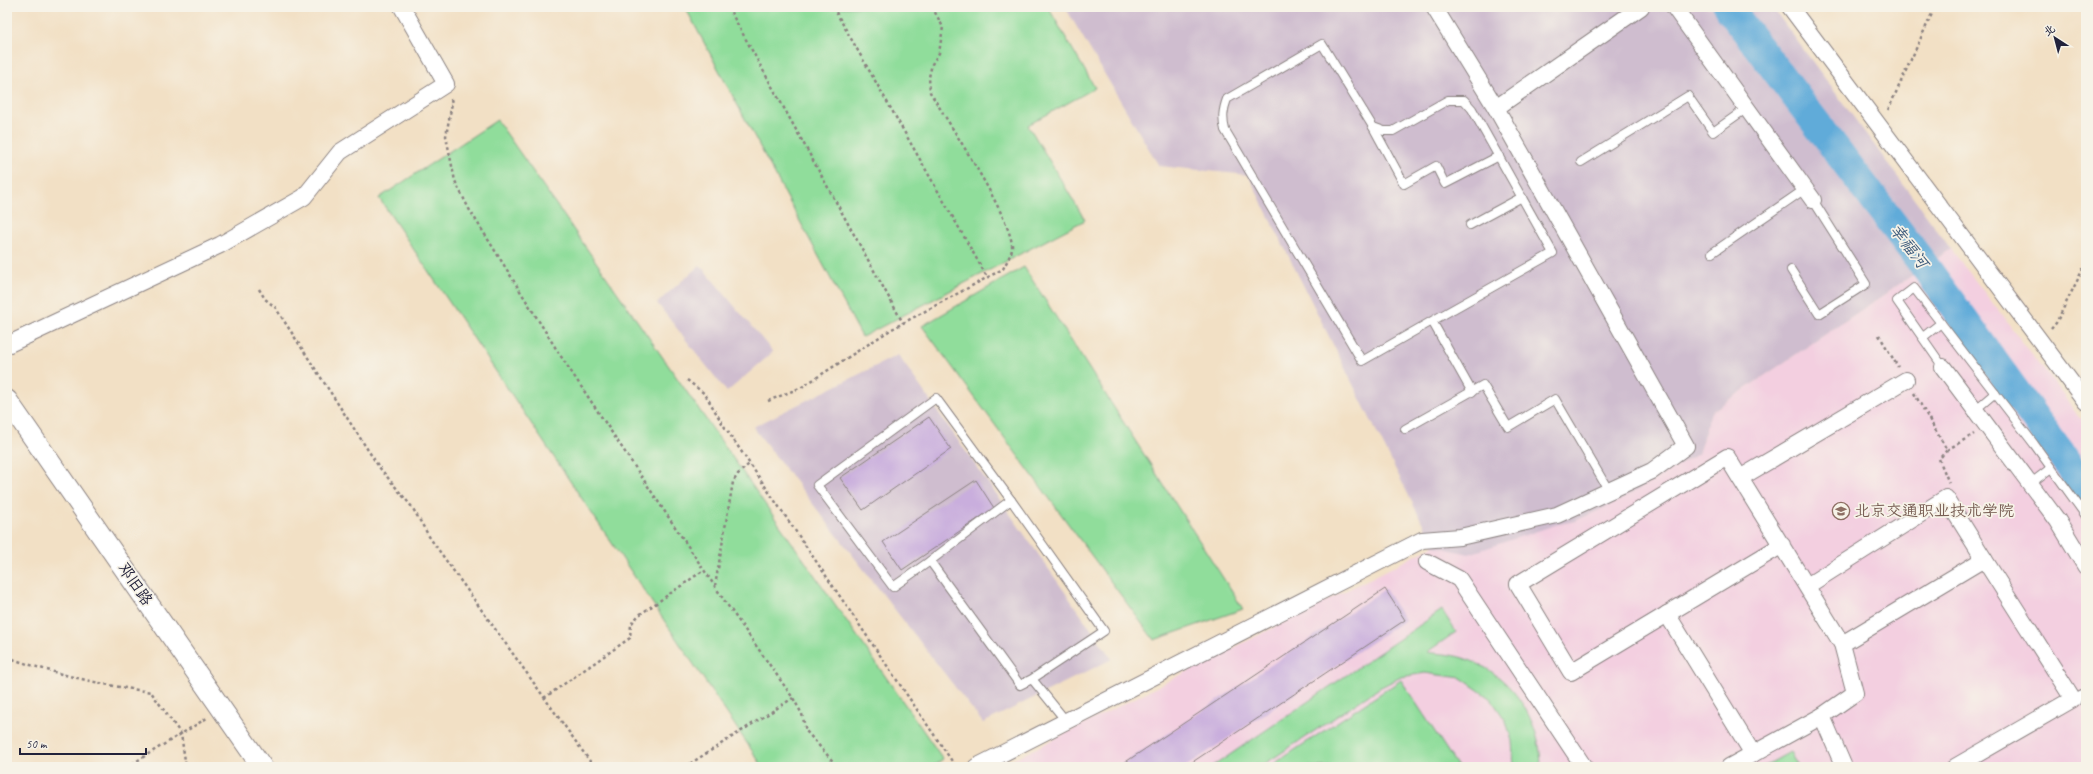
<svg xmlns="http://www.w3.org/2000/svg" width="2093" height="774" font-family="Caveat,'LXGW WenKai TC',sans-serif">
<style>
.built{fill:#f3cfe0}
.industrial{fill:#cfbdcf}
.green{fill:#90dd9b;stroke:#59806b}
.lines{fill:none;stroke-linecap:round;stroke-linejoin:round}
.river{stroke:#61abd9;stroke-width:30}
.building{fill:#c9aedd}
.service-casing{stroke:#8a8180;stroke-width:10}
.minor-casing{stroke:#8a8180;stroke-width:18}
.tertiary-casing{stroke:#8a8180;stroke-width:22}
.path{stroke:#8a8180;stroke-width:2.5;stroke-dasharray:3 3;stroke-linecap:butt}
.service{stroke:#fff;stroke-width:8}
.minor{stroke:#fff;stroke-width:16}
.tertiary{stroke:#fff;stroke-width:20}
.labels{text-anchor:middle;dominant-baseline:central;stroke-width:3.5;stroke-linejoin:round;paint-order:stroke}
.education-label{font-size:16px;fill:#785e54;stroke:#f7f3e8;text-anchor:start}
.street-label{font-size:16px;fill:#22223b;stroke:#f7f3e8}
.water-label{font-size:17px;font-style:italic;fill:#3b597a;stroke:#f7f3e8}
</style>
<rect width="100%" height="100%" fill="#f7f3e8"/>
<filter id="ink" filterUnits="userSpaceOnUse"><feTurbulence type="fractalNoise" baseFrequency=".025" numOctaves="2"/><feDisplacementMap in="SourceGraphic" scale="8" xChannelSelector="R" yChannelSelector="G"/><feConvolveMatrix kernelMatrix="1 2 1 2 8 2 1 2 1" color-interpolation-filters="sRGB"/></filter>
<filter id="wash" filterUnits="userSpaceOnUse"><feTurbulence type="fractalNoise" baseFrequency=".012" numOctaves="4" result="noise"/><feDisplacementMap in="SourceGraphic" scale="16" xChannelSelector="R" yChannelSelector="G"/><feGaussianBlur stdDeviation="0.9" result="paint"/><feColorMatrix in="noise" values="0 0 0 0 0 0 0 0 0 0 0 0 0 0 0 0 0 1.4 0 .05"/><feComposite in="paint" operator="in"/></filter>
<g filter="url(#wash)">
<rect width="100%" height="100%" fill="#f2e0c5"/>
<path class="built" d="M1951,249L2086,425V767H999L1434,546L1575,521L1617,502L1698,454L1711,412Z"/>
<g class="industrial">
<path d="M1065,7H1772L1951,249L1711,412L1698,454L1617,502L1575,521L1555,525L1469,554L1434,546L1248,175L1159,166Z"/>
<path d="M700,265L773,352L727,392L657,303Z"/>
<path d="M898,355L1112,659L983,723L753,427Z"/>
</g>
<g class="green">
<path d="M685,7H1048L1095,88L1028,125L1085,220L862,337Z"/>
<path d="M497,120L943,759L932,767H763L379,198Z"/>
<path d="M1024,267L1243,609L1154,640L922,326Z"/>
<path d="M1442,610L1456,632L1427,652C1438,654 1451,654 1463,658C1510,672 1541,719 1541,767H1514L1512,741L1506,721L1491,699L1461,678L1425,673L1401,677L1381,687L1260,767H1212Z"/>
<path d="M1401,680L1458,767H1269Z"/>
<path d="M1790,752L1799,767H1763Z"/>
</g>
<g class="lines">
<path class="river" d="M1728,7L1923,264L2086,489"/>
</g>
<g id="blocks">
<g class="building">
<path d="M929,417L951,449L863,510L840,478Z"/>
<path d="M976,480L994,508L902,570L883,542Z"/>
<path d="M1385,589L1405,620L1185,767H1118Z"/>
</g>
</g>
</g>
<g filter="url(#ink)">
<use href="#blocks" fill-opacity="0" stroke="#8a8180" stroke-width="1"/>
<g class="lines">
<defs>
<g id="service">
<path d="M1373,127L1404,184L1436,166L1445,184L1499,156"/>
<path d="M1581,162L1688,96L1713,132L1747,108"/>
<path d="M1470,225L1522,197"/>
<path d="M1712,253L1805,189"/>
<path d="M1791,270L1819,314L1866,284L1813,200"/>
<path d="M1432,321L1362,361L1225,130C1222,118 1223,110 1227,99L1322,44L1373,127L1384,131H1393L1448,100H1464L1472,109L1553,253L1432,321L1472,392"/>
<path d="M1923,337L1941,323"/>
<path d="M1943,367L1897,301L1914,288L2034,444L2086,516"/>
<path d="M1975,410L1995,393"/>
<path d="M1405,429L1483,385L1508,427L1555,399L1609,491"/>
<path d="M2030,484L2051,468"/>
<path d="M930,561L893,587L817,485L936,398L1011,500"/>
<path d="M1032,679L1104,631L1011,500L930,561L1020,685L1032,679L1066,721"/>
<path d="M2073,699L2086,692"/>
</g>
<g id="minor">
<path d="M1674,7L1813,200"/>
<path d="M1790,7L2086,402"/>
<path d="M1496,108L1641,7"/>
<path d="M7,345L220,245L304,197L340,152L446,84L402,7"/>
<path d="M1943,367L2058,521L2086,567"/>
<path d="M1740,478L1906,380"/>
<path d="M1782,545L1571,672L1518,584L1727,457L1842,644L1855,693L1822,716L1844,767"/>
<path d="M1427,562L1459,579L1584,767"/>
<path d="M1807,586L1946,498L1984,559"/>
<path d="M1667,614L1753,754"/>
<path d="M1842,644L1984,559L2073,699L1955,767"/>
<path d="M976,767L1422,540L1460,537L1557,515L1652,471L1686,446L1496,108L1434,7"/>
<path d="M1729,767L1822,716"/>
</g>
<path id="tertiary" d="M7,400L262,767"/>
</defs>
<use href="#service" class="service-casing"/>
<use href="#minor" class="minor-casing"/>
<use href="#tertiary" class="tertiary-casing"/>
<g class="path">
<path d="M728,7L903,323"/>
<path d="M833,7L987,277"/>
<path d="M451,99L452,103L446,136L455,181L469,209L560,355L726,603L793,698L802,714L806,731L838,767"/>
<path d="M1888,110L1935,7"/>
<path d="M259,289L265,299L275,307L379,467L412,507L430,538L594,767"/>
<path d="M2051,329L2056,323L2086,263"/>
<path d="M1879,335L1898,367"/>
<path d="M687,380L705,394L722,423L956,767"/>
<path d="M1914,393L1947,450L1939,459L1949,483"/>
<path d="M768,401L802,387L892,329L1003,269C1006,263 1011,255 1012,249C1015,222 947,121 930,92L929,77L932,64L939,53L943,27L932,7"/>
<path d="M1947,450L1974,434"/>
<path d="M715,586L733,482L738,474L749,464"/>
<path d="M7,657C54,674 102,685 151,692L181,734L186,767"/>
<path d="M544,698L630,638L631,624L639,615L704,570"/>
<path d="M127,767L207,718"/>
<path d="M685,767L793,698"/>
</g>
<use href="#service" class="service"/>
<use href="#minor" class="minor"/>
<use href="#tertiary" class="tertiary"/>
</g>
</g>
<defs>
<symbol id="university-ring" viewBox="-11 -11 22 22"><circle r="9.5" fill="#f7f3e8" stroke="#8d6e63" stroke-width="1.5"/><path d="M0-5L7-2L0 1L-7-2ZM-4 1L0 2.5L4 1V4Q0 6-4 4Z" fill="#8d6e63"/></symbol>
</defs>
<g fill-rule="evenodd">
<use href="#university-ring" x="1831" y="501" width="20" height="20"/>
</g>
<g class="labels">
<g class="education-label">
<text x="1854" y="511">北京交通职业技术学院</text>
</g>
<g class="street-label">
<text transform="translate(135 584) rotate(55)">邓旧路</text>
</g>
<g class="water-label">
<text transform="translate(1909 246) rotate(53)">幸福河</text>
</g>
</g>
<rect width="2093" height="774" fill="none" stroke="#f7f3e8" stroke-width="24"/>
<g transform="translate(2055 38) rotate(324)" stroke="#f7f3e8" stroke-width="3" paint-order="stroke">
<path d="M0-3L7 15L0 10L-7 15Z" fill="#22223b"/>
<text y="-6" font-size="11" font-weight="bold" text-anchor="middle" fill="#22223b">北</text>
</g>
<path d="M20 748v6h126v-6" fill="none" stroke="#22223b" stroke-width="2"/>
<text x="26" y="748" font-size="12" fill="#22223b" stroke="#f7f3e8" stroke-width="3" paint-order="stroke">50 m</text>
</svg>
